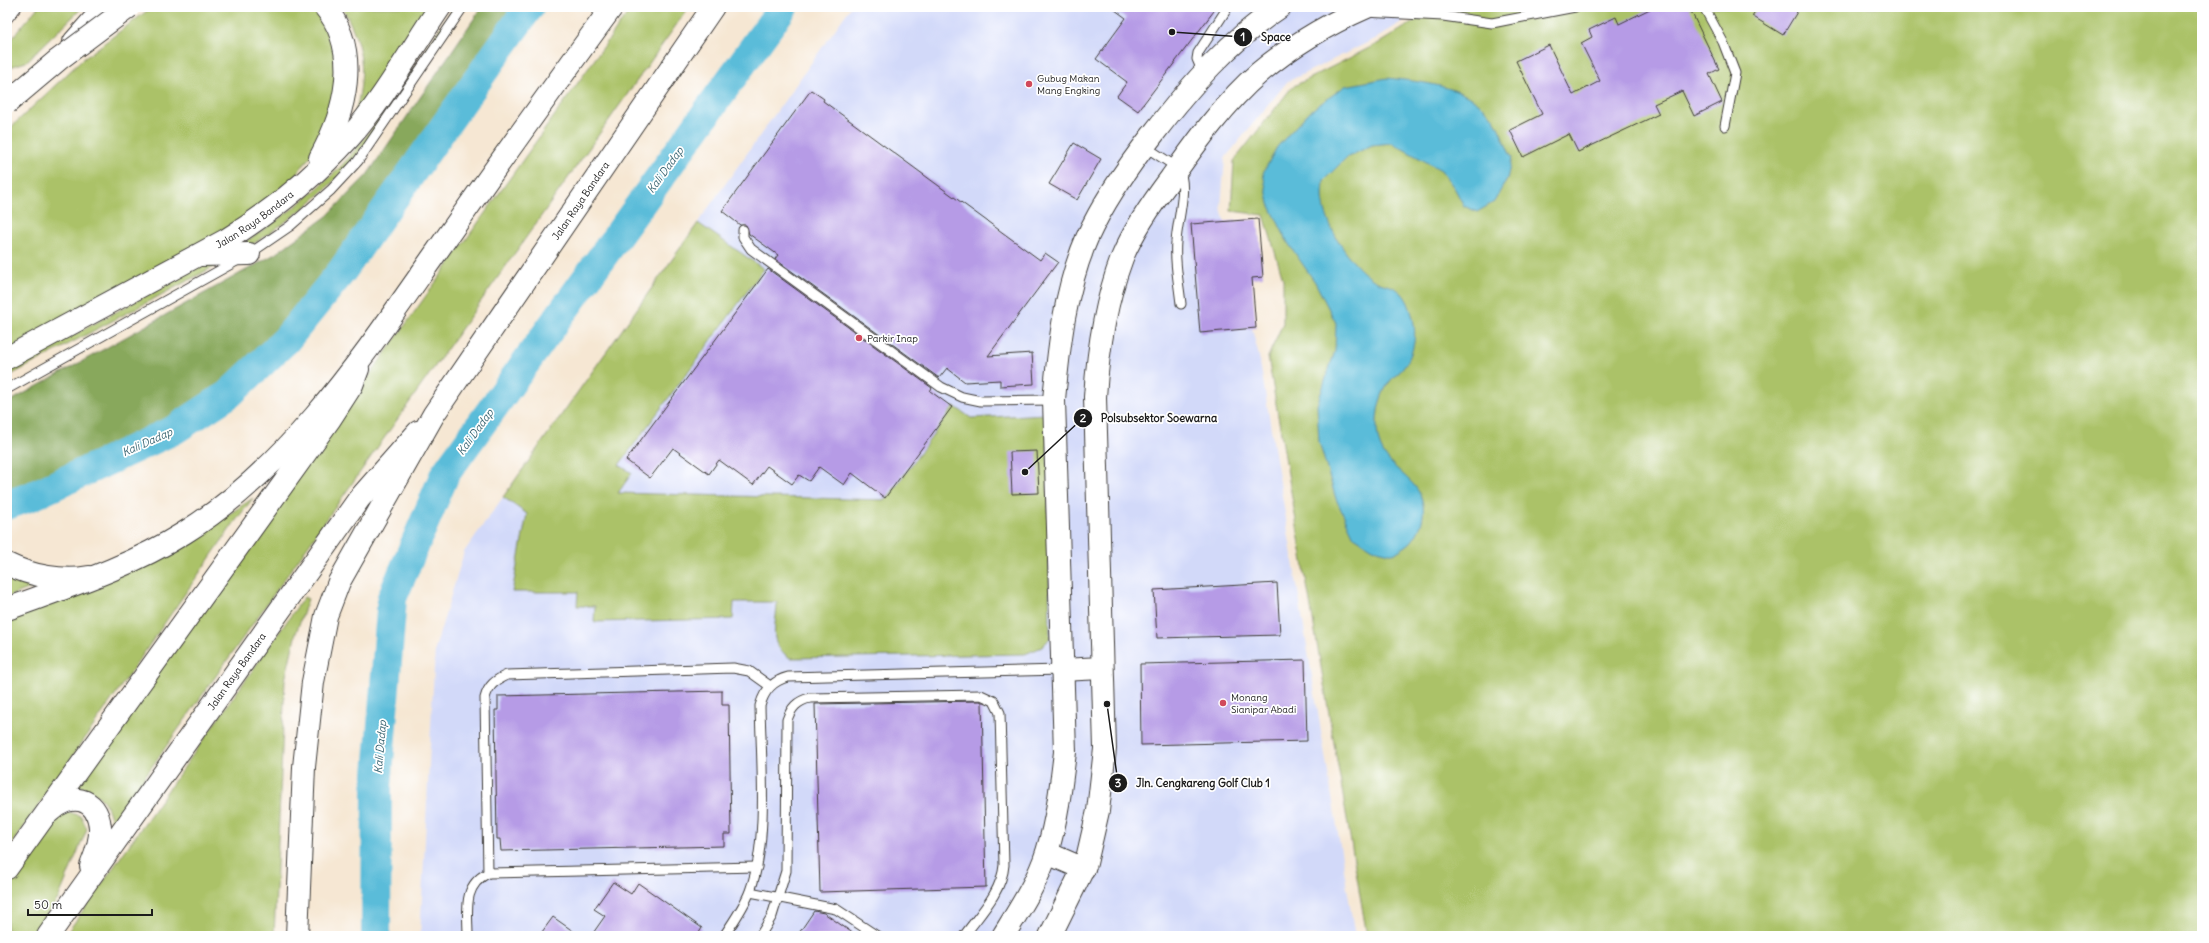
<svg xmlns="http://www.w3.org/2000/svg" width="2209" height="943" font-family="Delius,sans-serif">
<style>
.built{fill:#d2d9f9}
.green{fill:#abc267;stroke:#646f42}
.forest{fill:#88a85c;stroke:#52623c}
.water{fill:#5abcd9;stroke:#3b6c7a}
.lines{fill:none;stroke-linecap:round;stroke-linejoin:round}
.river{stroke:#5abcd9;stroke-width:30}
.building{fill:#b69be6}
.lane-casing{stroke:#3d3a37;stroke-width:11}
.secondary-casing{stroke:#3d3a37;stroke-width:24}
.primary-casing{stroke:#3d3a37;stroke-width:24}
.lane{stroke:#fff;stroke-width:9}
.secondary{stroke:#fff;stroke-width:22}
.primary{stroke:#fff;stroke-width:22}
.secondary-bridge-casing{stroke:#3d3a37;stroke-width:24;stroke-linecap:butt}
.secondary-bridge{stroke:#fff;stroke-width:22}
.poi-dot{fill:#d1495b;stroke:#fff;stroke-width:1.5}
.labels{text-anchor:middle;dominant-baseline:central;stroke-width:3.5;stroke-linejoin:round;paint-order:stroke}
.poi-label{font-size:10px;fill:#1c1c1c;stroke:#fff;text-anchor:start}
.street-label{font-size:10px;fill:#1c1c1c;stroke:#fff}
.water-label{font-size:11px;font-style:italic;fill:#386471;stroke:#fff}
.leader{fill:none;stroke:#1c1c1c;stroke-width:1.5}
.callout-dot{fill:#1c1c1c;stroke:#fff;stroke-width:1.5}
.mark-label{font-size:12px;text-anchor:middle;font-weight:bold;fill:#fff}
.callout-label{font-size:11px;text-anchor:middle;font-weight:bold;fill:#1c1c1c;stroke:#fff;stroke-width:3.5;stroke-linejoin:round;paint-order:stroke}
</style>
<rect width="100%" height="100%" fill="#fff"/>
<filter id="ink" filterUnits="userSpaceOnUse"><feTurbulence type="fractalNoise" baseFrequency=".025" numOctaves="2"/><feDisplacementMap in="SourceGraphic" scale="8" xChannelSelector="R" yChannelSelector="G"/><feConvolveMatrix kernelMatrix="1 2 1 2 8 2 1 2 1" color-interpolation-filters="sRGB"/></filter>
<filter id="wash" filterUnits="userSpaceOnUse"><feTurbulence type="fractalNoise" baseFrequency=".012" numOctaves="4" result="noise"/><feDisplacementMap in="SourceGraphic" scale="16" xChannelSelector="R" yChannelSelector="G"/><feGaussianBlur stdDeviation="0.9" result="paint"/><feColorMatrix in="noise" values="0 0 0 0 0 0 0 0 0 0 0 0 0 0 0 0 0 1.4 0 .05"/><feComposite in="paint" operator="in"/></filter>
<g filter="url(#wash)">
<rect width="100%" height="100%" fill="#f6e7d3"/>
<path class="built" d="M851,7H1425L1377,38L1287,82L1225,158L1221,207L1259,356L1355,936H420L435,649L464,552Z"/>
<g class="green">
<path d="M38,7H83L26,62L7,68V44Z"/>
<path d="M152,7H313L323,19L336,45L339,80L316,149L294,177L246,218L7,351V131L82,60Z"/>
<path d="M342,7H430L351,127C366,79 367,52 342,7Z"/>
<path d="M454,7H460C423,62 388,121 344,170C315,203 278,228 242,251L240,245C276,222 311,197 341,166C385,118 418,61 454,7Z"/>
<path d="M632,7H689L112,823C107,799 99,794 77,785Z"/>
<path d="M1438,7H2202V936H1367L1268,357L1283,323V279L1264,215L1231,211L1234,161L1292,87L1379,43Z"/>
<path d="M698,223L764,269L619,465L632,473L618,493L886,500L954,406L971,418L1047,414L1050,638L1042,647L1025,654L790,658C766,642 777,626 777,602H734L733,619L594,622L595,606H577L578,592H512L527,514L503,497Z"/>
<path d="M208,262L221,263L7,377V371Z"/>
<path d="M253,498L234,523L7,851V619L210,527Z"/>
<path d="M7,571L39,585L7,597Z"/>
<path d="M304,597L308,599L296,633L285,680L274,936H65Z"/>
<path d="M69,812L81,816L87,829L58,899L31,936H7V883L51,822L62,813Z"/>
</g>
<path class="forest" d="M482,7H524L339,269L284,336L226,391L172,426L33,488L7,498V403L275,254L327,216L367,175Z"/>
<path class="water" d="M1387,78C1421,82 1466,85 1490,114C1500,126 1505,145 1512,158L1507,179L1494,202L1477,212L1464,206L1455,189L1441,170L1392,143L1372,145L1346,158L1324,180C1324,187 1322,196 1324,204C1328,230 1350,264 1372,279C1386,288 1399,283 1408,303C1417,324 1418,347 1404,367C1400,373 1392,377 1388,384C1378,399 1375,420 1378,437C1381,459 1399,469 1413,484C1429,501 1425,526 1411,542C1406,547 1399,550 1394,554L1373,549L1354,537L1336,499L1319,442L1317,405L1335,351L1336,323L1315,282L1288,243L1269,204L1263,173L1277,147L1309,112L1345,86Z"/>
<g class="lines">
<g class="river">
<path d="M7,505L32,496L174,430L229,394L286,340L342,271L529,7"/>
<path d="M376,936L377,787L392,598L445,474L783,7"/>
</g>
</g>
<g id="blocks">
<g class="building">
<path d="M1111,7H1217L1138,111L1117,96L1127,82L1096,59L1126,18Z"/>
<path d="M1654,7H1689L1719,69L1709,74L1722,102L1694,116L1682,91L1654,104L1659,114L1578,152L1569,134L1523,157L1510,130L1542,114L1516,61L1549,45L1573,95L1600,81L1581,43L1592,37L1589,30L1616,17L1619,24Z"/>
<path d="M1758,7H1800L1783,35L1752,16Z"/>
<path d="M811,90L824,99L823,101L1040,260L1045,253L1058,262L988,356L1032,353L1034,384L1000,386V380L965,382L947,368L939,378L775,259L778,255L749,234L746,225H740L722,211Z"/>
<path d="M1074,143L1101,159L1077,200L1049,184Z"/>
<path d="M1258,219L1263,277L1252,278L1256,328L1200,333L1191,224Z"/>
<path d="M768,269L932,388L930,391L952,407L885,498L852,473L844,485L819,467L809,481L799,475L792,484L767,466L753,485L719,460L709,474L673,448L650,478L626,460Z"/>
<path d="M1037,451L1039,493L1012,494L1010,452Z"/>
<path d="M1277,583L1280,635L1157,638L1154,590Z"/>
<path d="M1305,660L1307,741L1141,745L1140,664Z"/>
<path d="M722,691V705H729L731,834H724V846L501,851L500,839H497L495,710H498V696Z"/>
<path d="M980,701L982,702L986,887L820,892L815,704Z"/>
<path d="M613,882L631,894L638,883L702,928L697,936H591L605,916L594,909Z"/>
<path d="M814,911L824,913L857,936H797Z"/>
<path d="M553,917L580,936H539Z"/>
</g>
</g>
</g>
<g filter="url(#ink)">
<use href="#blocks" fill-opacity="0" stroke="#3d3a37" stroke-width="1"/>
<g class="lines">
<defs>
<g id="lane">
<path d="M1254,7L1262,19"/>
<path d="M1704,7L1723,42L1735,73L1725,126"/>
<path d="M1364,12L1443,16L1492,23L1575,7"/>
<path d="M7,19L17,7"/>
<path d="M1203,73L1197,59L1198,53L1228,7"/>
<path d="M1144,146L1178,168C1189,186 1177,221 1176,242C1174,262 1179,284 1181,304"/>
<path d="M743,230V237L751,249L941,387L962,397L981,401L1054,400"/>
<path d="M7,389L249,254L290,226L331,190L358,161L463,7"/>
<path d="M488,873L757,867"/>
<path d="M750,892L836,909L877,936"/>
<path d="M468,936C468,911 462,886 488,873L485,698C488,686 495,680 507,675L733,668L749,671L770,686"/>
<path d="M724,936C733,922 744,907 750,891C769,840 761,761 760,706C764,691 772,681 788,677L1061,670"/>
<path d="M760,936L772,916L786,871L787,720C791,708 797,701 810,698L981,695L994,701L1000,713L1004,865C1002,892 979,915 964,936"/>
</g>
<g id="secondary">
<path d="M74,42L105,7"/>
<path d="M320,158C345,113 362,52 325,7"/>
<path d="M200,255L249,254"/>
<path id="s1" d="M7,358L226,240C271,212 314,177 350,137C383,100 412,48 440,7"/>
<path d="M7,564C31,576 63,582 89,577"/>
<path d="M1061,670L1102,668"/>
<path d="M49,812C69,792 97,796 100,827C101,840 96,854 91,866"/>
<path d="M1047,853L1084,869"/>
<path d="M7,868L330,419L352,385L358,369"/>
<path id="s2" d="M48,936L359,499L418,432"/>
<path d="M1003,936C1019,910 1038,881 1047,852C1057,820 1061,786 1065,752L1054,400C1059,345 1065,289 1087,238C1104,200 1129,165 1154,133C1191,85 1229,41 1280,7"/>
<path d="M1050,936L1086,863L1098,811L1105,749L1095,397C1098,350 1105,303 1122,258C1134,229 1153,202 1171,178C1196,143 1226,101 1259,73C1291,46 1328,24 1367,7"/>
</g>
<g id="primary">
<path d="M7,609C67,587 130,567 184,533C290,467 363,357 433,257C492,173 551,90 612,7"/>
<path id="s3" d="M297,936L304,767L313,682L326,616L339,582L434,414L713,7"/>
</g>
</defs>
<use href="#lane" class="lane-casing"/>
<use href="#secondary" class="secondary-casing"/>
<use href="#primary" class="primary-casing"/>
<use href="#lane" class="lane"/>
<use href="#secondary" class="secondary"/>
<use href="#primary" class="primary"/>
<defs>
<path id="secondary-bridge" d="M7,103L58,60L129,7"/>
</defs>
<use href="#secondary-bridge" class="secondary-bridge-casing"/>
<use href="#secondary-bridge" class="secondary-bridge"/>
</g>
</g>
<g class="poi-dot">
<circle cx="1029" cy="84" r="4"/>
<circle cx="859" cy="338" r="4"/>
<circle cx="1223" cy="703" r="4"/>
</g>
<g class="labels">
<g class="poi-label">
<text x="1037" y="78">Gubug Makan<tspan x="1037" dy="12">Mang Engking</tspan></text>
<text x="867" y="338">Parkir Inap</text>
<text x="1231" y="697">Monang<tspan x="1231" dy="12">Sianipar Abadi</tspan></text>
</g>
<g class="street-label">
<text stroke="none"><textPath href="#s3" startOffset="810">Jalan Raya Bandara</textPath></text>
<text stroke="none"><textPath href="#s1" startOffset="284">Jalan Raya Bandara</textPath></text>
<text stroke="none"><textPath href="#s2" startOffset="325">Jalan Raya Bandara</textPath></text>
</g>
<g class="water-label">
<text transform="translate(665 170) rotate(-54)">Kali Dadap</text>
<text transform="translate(475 432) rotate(-54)">Kali Dadap</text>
<text transform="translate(147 442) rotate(-24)">Kali Dadap</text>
<text transform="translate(380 747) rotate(-85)">Kali Dadap</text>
</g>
</g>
<path class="leader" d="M1172 32L1243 37M1025 472L1083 418M1107 704L1118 783"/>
<g class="callout-dot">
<circle cx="1172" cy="32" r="4"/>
<circle cx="1025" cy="472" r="4"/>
<circle cx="1107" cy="704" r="4"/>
<circle cx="1243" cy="37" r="10"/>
<circle cx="1083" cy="418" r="10"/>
<circle cx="1118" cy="783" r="10"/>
</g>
<g class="mark-label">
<text x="1243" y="41">1</text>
<text x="1083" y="422">2</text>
<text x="1118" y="787">3</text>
</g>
<g class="callout-label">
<text x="1276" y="41">Space</text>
<text x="1159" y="422">Polsubsektor Soewarna</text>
<text x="1203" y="787">Jln. Cengkareng Golf Club 1</text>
</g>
<rect width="2209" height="943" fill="none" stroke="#fff" stroke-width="24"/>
<path d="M28 909v6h124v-6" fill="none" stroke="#1c1c1c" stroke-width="2"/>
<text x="34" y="909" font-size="12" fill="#1c1c1c" stroke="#ffffff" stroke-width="3" paint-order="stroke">50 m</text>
</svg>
